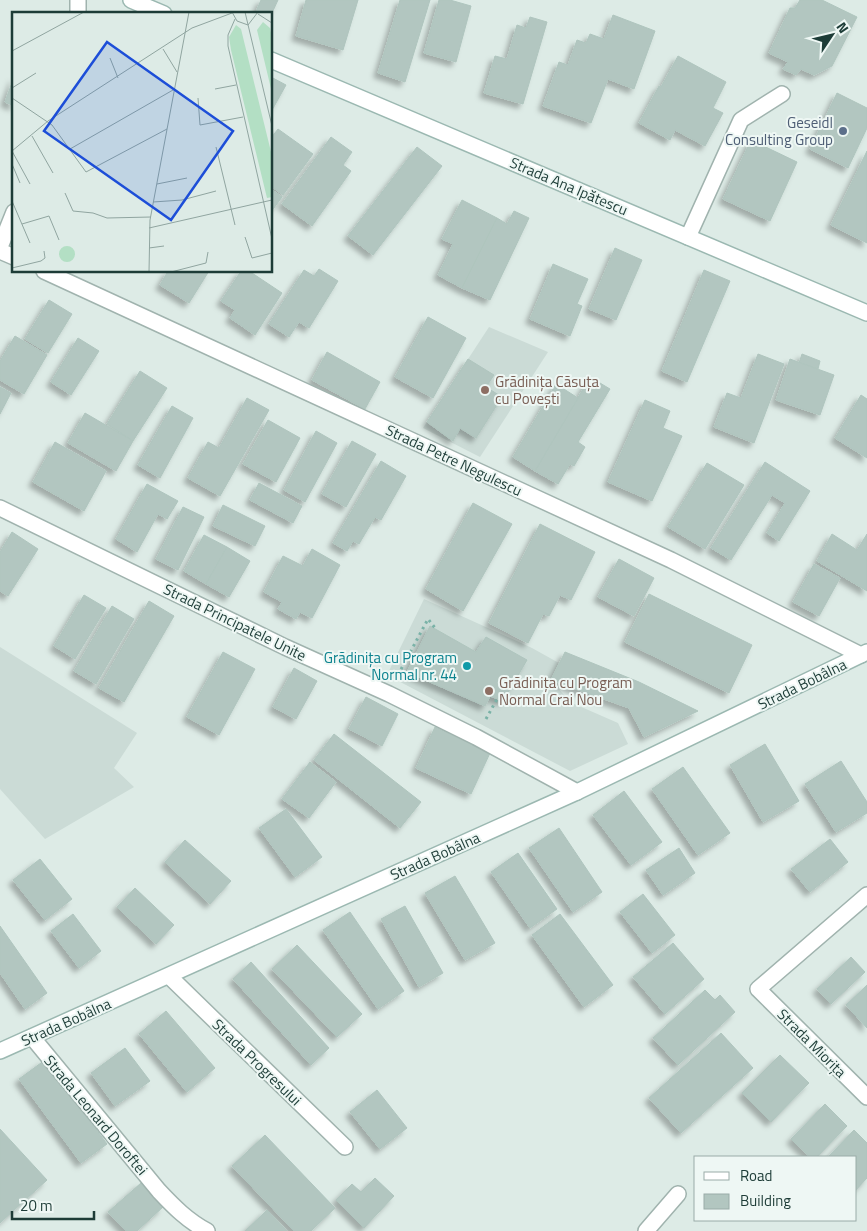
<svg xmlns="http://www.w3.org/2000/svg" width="867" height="1231" font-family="'Titillium Web',sans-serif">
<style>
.built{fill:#cbdbd6}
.building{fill:#b2c6c0;stroke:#afc5be;filter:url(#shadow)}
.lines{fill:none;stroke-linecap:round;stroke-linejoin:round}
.lane-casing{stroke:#a0b3ae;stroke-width:18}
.street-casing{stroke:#a0b3ae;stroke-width:18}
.secondary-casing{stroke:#9bb8b1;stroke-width:18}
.path{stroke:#7ab2a7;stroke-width:3;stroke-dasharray:2.5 4;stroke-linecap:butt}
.lane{stroke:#fff;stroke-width:15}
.street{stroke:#fff;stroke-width:15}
.secondary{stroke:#fff;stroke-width:15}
.service-dot{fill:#5c6f8a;stroke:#eef7f4;stroke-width:2}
.education-dot{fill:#8d6e63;stroke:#eef7f4;stroke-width:2}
.culture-dot{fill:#0f9aa8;stroke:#eef7f4;stroke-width:2}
.labels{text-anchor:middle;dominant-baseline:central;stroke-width:4;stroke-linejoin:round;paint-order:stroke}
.service-label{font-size:15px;fill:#4e5e75;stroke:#eef7f4;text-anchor:end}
.street-label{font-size:15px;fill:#1d3c37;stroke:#eef7f4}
.education-label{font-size:15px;fill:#785e54;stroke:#eef7f4;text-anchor:start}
.culture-label{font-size:15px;fill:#0d838f;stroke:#eef7f4;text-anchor:end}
.inset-road{fill:none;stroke:#90a5a0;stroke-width:1}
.view{fill:#1d4ed8;fill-opacity:0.15;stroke:#1d4ed8;stroke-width:2.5}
.inset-edge{fill:none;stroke:#1d3c37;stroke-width:2.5}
</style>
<defs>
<filter id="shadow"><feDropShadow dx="-4.5" dy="4.5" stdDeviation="2.5" flood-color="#0004"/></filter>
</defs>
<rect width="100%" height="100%" fill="#ddebe6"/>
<g class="built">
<path d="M489,327L548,352L480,457L423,428Z"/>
<path d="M424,599L532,648L559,663L551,680L570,702L618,723L628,744L570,771L387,675Z"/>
<path d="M0,647L137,733L114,768L134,787L45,839L0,789Z"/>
</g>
<g class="building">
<path d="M261,0H278L271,15L255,14Z"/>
<path d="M306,0H358L343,50L296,36Z"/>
<path d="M400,0H430L405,82L378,73Z"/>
<path d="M439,0H450L471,6L456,62L424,53Z"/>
<path d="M800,0H822L857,17L832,66L814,75L801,69L796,75L783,69L788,62L769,53L790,8H795Z"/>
<path d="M613,15L655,31L634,89L608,79L591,123L543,106L559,62L568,65L577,40L586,43L590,34L604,39Z"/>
<path d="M530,17L547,22L523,104L484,93L495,56L507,59L517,25L526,28Z"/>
<path d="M678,56L726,82L713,108L723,113L705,146L675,130L670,140L639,123L659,86L661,87Z"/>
<path d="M14,77V106L5,102Z"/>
<path d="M271,77L286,85L271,112Z"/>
<path d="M837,93L867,108V128L848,168L810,149Z"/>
<path d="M278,129L313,154L283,195L271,186V138Z"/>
<path d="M331,137L352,152L343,165L351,171L312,226L282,204Z"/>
<path d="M751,140L797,162L770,221L723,199Z"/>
<path d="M417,147L442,166L373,255L348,236Z"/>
<path d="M867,151V243L831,225Z"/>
<path d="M271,189L282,197L271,212Z"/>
<path d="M462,200L497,218L462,288L438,275L453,244L442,239Z"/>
<path d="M514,211L529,218L490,300L462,288L497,218L507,224Z"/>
<path d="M615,248L642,260L616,320L589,309Z"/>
<path d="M553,264L588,279L577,304L582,306L570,336L530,319Z"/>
<path d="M319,269L338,281L309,328L299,322L289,337L269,324L304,270L314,276Z"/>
<path d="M704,270L730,281L687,382L662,371Z"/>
<path d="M168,271H209L189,303L160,285Z"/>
<path d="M241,271H249L282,293L255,335L230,318L235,310L221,301Z"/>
<path d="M49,300L72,314L48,353L25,339Z"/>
<path d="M428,317L466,338L433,398L395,377Z"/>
<path d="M15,336L47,355L24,394L0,380V361Z"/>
<path d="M78,338L99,351L71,395L51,382Z"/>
<path d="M327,352L380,382L365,409L312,380Z"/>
<path d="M758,354L784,364L754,443L714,427L727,393L741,398Z"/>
<path d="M802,354L820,361L818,369L799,363Z"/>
<path d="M468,359L494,375L486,387L502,397L476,438L460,428L453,441L427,422Z"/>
<path d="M790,359L834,375L820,415L776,400Z"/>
<path d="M140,371L167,388L133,441L107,424Z"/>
<path d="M590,377L610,389L578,442L585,447L574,466L570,464L558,484L535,471Z"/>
<path d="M556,384L578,398L535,471L513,457Z"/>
<path d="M0,387L11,393L0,414Z"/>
<path d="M861,395L867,399V458L835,438Z"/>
<path d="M247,398L269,410L220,496L188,478L208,442L219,448Z"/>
<path d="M645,400L670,411L663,428L682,436L652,501L608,482Z"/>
<path d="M172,406L193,418L160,478L138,465Z"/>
<path d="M85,413L133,441L116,471L68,443Z"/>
<path d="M268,420L300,438L276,482L243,464Z"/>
<path d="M316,431L337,443L305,502L284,490Z"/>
<path d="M352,441L376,454L346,507L322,494Z"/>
<path d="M55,442L106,471L84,511L33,482Z"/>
<path d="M381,461L406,476L381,520L375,517L359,544L353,541L347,551L333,543Z"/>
<path d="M765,462L810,491L779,541L767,533L785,503L772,495L731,560L711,548Z"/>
<path d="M707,463L744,485L705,549L668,527Z"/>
<path d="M259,483L302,506L293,523L250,500Z"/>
<path d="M147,484L178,501L167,519L158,514L137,552L116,539Z"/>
<path d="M473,503L512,524L463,611L426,589Z"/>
<path d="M223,505L265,526L255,546L213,526Z"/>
<path d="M183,507L204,517L178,570L156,559Z"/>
<path d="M540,524L595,552L571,600L560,595L549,616L543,614L528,643L489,623Z"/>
<path d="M12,532L38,549L8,596L0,591V552Z"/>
<path d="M832,534L857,550L867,534V591L817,561Z"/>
<path d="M204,535L227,547L206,584L184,571Z"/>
<path d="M227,547L250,561L229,597L206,584Z"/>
<path d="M312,549L340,565L312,618L300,612L296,619L278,609L282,602L264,592L283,556L303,566Z"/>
<path d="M619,559L654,578L634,616L598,597Z"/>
<path d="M814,564L840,578L819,616L793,602Z"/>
<path d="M649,594L752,645L729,693L625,642Z"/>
<path d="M84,595L106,608L75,659L54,646Z"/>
<path d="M149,601L174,616L124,702L99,688Z"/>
<path d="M112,606L134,619L96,684L74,671Z"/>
<path d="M430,626L476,652L486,637L527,660L503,701L490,696L485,706L407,672Z"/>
<path d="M223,652L255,669L219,735L187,717Z"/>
<path d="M565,652L639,682L698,711L644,737L629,708L551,680Z"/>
<path d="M294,668L317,681L296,719L273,707Z"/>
<path d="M366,697L398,714L382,746L349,729Z"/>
<path d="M435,727L490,753L471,794L416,768Z"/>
<path d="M334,734L421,802L400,828L314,760Z"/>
<path d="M765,744L799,801L763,822L730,765Z"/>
<path d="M841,761L867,802V813L836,832L805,784Z"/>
<path d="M310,762L336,782L309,818L282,799Z"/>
<path d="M683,767L730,833L698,855L652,789Z"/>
<path d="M624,791L662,842L631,865L593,815Z"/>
<path d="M286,809L322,857L295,877L259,828Z"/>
<path d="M559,828L602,892L573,912L529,848Z"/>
<path d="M830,839L848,862L810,892L791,869Z"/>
<path d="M185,840L231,881L210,904L165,862Z"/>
<path d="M679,848L695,873L663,895L646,870Z"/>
<path d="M518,853L557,909L530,928L491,872Z"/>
<path d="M40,859L72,899L45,920L13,880Z"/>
<path d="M455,876L495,943L465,960L425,893Z"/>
<path d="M135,888L174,925L156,944L117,907Z"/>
<path d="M643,894L675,935L652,953L620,912Z"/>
<path d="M405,906L443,973L419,987L381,919Z"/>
<path d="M350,912L404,991L378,1009L323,930Z"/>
<path d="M73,914L101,951L79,968L51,931Z"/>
<path d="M560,914L613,985L584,1007L532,935Z"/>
<path d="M0,926L47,993L25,1009L0,973Z"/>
<path d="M673,943L704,979L665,1014L633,977Z"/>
<path d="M297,945L362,1014L337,1037L272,969Z"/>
<path d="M851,957L865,972L831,1004L817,989Z"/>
<path d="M251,962L329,1048L311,1065L233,979Z"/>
<path d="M867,985V1028L846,1005Z"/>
<path d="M705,990L715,1000L720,995L735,1012L678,1065L653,1038Z"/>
<path d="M166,1011L215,1068L187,1092L139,1034Z"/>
<path d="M721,1033L753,1068L681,1133L649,1098Z"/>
<path d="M125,1048L150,1081L115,1106L91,1073Z"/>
<path d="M780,1055L809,1083L771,1122L742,1093Z"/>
<path d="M45,1060L107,1144L81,1163L19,1079Z"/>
<path d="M377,1090L407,1128L380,1149L350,1112Z"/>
<path d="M825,1104L847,1126L817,1157H810L791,1139Z"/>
<path d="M0,1129L47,1180L0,1223Z"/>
<path d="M854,1130L867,1143V1178L856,1190V1157H828Z"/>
<path d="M265,1135L335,1208L311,1231H294L232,1166Z"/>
<path d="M375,1178L394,1196L364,1228L336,1200L352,1184L361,1192Z"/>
<path d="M141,1183L163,1207L137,1231H126L108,1212Z"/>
<path d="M267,1210L287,1231H245Z"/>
</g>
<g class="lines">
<defs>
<g id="lane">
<path d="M688,237L741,120L782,94"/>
<path d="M646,1231L678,1194"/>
</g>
<g id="street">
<path d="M78,14V0"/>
<path d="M0,247L14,212"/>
<path d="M0,251L14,257"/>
<path d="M44,271L671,560L861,655"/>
<path d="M0,508L285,647L389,694L476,737L577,792"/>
<path d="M867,895L758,989L867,1097"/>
<path d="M169,976L345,1147"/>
<path d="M32,1037L159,1191C174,1207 188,1221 207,1231"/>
</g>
<g id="secondary">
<path d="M131,0L164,14"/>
<path d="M271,60L867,313"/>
<path d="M0,1051L577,792L867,652"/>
</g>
</defs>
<use href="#lane" class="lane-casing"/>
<use href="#street" class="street-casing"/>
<use href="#secondary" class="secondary-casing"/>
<g class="path">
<path d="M398,675L428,619L435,628"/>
<path d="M486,719L497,699"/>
</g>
<use href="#lane" class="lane"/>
<use href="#street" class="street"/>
<use href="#secondary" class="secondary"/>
</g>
<circle class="service-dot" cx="843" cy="131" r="5"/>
<g class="education-dot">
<circle cx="485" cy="390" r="5"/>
<circle cx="489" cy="691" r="5"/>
</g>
<circle class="culture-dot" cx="467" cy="666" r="5"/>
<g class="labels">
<g class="service-label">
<text x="833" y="122">Geseidl<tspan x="833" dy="17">Consulting Group</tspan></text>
</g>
<g class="street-label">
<text transform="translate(569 186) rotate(23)">Strada Ana Ipătescu</text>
<text transform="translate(454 460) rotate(25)">Strada Petre Negulescu</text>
<text transform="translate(235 622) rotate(26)">Strada Principatele Unite</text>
<text transform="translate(802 684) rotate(-26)">Strada Bobâlna</text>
<text transform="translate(435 856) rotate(-24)">Strada Bobâlna</text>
<text transform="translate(66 1022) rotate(-24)">Strada Bobâlna</text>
<text transform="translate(812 1043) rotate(45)">Strada Miorița</text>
<text transform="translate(257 1062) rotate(44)">Strada Progresului</text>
<text transform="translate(96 1115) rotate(50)">Strada Leonard Doroftei</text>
</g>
<g class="education-label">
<text x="495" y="381">Grădinița Căsuța<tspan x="495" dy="17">cu Povești</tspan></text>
<text x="499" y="682">Grădinița cu Program<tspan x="499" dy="17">Normal Crai Nou</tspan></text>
</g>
<g class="culture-label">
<text x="457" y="657">Grădinița cu Program<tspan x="457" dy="17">Normal nr. 44</tspan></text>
</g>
</g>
<g transform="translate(12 12)">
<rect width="260" height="260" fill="#ddebe6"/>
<path d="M251,10L258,16L260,25V81L245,18ZM224,13L229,17L260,144V185L255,186L219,38L217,25ZM47 242a8 8 0 1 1 16 0a8 8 0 1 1-16 0Z" fill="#b3dfc4"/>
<path class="inset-road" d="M220,0L225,9L236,13L246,0M233,0L260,114M246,2L260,11M223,7L216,23V34L260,227M151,37L165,60M0,39L72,0M98,46L106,66M0,76L24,61M203,77L224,73M0,86L40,113L74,160L155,117M186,86L188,113L231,105M20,124L41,161M204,135L223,213M58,137L161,78M0,139L36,109L180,16L220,1M0,139L18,172M0,152L8,171M145,172L175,166M53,181L61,199L81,201L95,206L139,205M0,189L18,231M141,190L170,188L204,179M10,212L37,204L47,228M137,216L260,188M233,225L240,246M137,236L152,234M240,246L260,241M0,256L29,249L33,246L32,239M137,260L138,208L177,0M159,260L194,251L196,240"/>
<path class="view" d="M95,30L221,119L159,208L32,119Z"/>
<rect width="260" height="260" class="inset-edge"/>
</g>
<rect x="694" y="1156" width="162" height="65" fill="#eef7f4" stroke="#9aaca8"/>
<rect x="704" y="1172" width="25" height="8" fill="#ffffff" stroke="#9aaca8"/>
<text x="740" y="1181" font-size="15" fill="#1d3c37">Road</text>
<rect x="704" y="1194" width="25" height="15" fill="#b2c6c0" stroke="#9aaca8"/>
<text x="740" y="1206" font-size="15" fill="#1d3c37">Building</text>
<g transform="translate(832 35) rotate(55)" stroke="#eef7f4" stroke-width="4" paint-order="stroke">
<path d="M0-4L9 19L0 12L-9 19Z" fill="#1d3c37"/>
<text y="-8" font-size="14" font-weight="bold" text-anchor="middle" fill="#1d3c37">N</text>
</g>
<path d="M12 1211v8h82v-8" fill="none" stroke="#1d3c37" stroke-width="2.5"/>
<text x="20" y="1211" font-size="15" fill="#1d3c37" stroke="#eef7f4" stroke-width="4" paint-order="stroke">20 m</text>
</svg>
